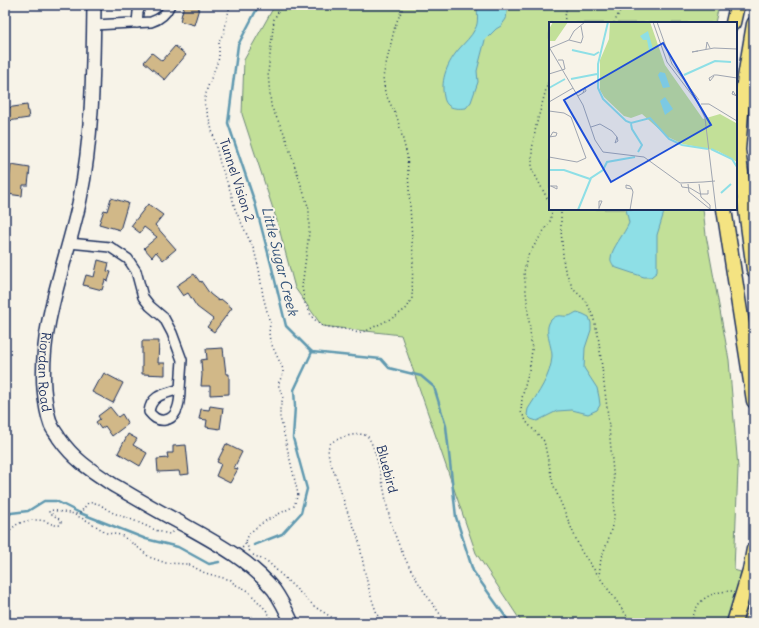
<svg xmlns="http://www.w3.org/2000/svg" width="759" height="628" font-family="Delius,sans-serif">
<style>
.green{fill:#c2e098;stroke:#6e887b}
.water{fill:#8edfe6;stroke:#6099b0}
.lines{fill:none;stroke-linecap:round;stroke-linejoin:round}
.stream{stroke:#6099b0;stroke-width:2.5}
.building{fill:#d1b888;stroke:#1b2f5e}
.street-casing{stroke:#1b2f5e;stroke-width:12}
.secondary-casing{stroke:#1b2f5e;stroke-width:16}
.primary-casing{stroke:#1b2f5e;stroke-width:17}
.path{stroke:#1b2f5e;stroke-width:1.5;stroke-dasharray:1 3;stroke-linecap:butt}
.street{stroke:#f7f3e8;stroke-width:9}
.secondary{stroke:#f7f3e8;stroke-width:13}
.primary{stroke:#f4e382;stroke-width:14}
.labels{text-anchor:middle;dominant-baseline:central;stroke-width:4;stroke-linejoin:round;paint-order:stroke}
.street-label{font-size:13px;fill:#1b2f5e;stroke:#f7f3e8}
.water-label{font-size:14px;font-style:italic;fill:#325279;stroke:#f7f3e8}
.inset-river{fill:none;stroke:#8edfe6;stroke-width:2}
.inset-road{fill:none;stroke:#9fa5b1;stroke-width:1}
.view{fill:#1d4ed8;fill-opacity:0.15;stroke:#1d4ed8;stroke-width:2}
.inset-edge{fill:none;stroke:#1b2f5e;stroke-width:2}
</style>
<rect width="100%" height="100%" fill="#f7f3e8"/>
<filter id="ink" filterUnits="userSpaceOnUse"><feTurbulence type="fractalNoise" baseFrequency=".025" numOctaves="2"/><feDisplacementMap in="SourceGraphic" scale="8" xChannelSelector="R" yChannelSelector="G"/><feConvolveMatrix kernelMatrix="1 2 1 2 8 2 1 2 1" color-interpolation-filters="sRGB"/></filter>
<g filter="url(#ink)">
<path class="green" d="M275,5H719L715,23H550V209H703L706,235L729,360L738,468L734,570L754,576V623H522L476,553L401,335L322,326L295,288L277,221L242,114L244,60Z"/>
<g class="water">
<path d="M477,5H508L506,19L501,26L496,29L485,40L477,71L478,82L471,102L466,108C456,109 446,109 444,97C440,79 448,62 459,49C465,42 471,37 475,29C479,23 477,13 477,5Z"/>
<path d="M626,209H665L657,235V272L651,277H644L614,267C613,264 610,261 611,258C611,249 625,233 629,223Z"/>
<path d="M577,312L583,314L589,317L591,323V330L585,348L584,368L597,388L599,397L600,405L597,410L588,414L572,410L557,411L537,421L531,419L527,415L528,409C538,393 551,376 552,356C552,345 543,330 551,320C558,313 561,317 568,316C571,316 574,313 577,312Z"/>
</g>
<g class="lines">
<g class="stream">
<path d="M259,5L238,45L228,123L255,203L272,268L286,326L312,352L381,359L389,368L421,376L434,387L446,426L456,517L473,571L510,623"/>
<path d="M5,519L11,513L28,511L44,501H56L80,513L146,539L178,547L209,564L219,562"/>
<path d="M254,545L282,534L301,513L307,489L293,438L295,406L294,390L312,352"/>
</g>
</g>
<g class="building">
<path d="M184,5H200L194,25L180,21Z"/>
<path d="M175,46L186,55L165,80L144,62L152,53L162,61Z"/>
<path d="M27,105L29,118L8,121L6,108Z"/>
<path d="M11,165L30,168L28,185H23L22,196L7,194Z"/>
<path d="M111,198L128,203L120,230L99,224L104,210L107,211Z"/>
<path d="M148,204L163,215L155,225L176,249L163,260L156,252L152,257L144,248L157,237L144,227L140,233L131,226Z"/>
<path d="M98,260L109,263L107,271L111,272L108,281L105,280L102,290L83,285L86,275L94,277Z"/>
<path d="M194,274L200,282L201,281L210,294L219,301L221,299L232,308L214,332L207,327L213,319L197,307L188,293L183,296L176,286Z"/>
<path d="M142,341H159L158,363H165V375L142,374Z"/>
<path d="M223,348L226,374H229V394L210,395V386H201L202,375L201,360L207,359L206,349Z"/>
<path d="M104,373L123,383L113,403L92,392L99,379L100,380Z"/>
<path d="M210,406L223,408L220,429L206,427L207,420L199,419L201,409L209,410Z"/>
<path d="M110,407L118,417L122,414L128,424L112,436L105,426L101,429L96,422L100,419L98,416Z"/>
<path d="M128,434L137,439L133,445L147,453L140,466L118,453Z"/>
<path d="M226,444L242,452L234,468L238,469L230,483L216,476L221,464L217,462Z"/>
<path d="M186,445L189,474L180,475L179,471L158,472L157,459L168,458L167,453H173V446Z"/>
</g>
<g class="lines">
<defs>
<g id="street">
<path d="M137,23L138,12L141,5"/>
<path d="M94,25L151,22C161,19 166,14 170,5"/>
<path d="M69,243L110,247L128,259L136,271L143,297L150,306L164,318L172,333L182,360L180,389C166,394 151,394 149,412C153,417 157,421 165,420C179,418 180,400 180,389"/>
</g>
<g id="secondary">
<path id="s1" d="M94,5C93,70 93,135 80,199C67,262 39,323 44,389C45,400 47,414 51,425C53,430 57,434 59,438C75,461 92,471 115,486C136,498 156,510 177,521C211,540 249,559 274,590C281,600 287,612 292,623"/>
</g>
<g id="primary">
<path d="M733,23L737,5"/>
<path d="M754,24L743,89L738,150L754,270"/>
<path d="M724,209L754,401"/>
<path d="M734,623L750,570L754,549"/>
<path d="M750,623L754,612"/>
</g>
</defs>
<use href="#street" class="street-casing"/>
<use href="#secondary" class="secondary-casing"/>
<use href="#primary" class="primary-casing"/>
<g class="path">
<path d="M230,5L224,32L219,41V58L207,89L204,103L209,118L220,163L231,193L235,209L254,250L259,269L263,296L270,323L269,333L270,341L283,369V374L278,384L283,398L280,408V417L298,494L294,506C278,515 265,519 251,532C246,537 247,544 242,548"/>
<path d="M282,5L274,19L268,73L271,106L284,133L309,209V233L302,287L305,303L312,317L322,326L350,330L358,333L366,331L396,316L407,308L412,298L413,256L407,155L397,117L385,93L383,77L395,26L404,5"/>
<path d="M564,23L567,5"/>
<path d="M614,23L620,11L621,5"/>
<path d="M550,75L536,126L532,150V169L550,204"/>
<path d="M551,209L552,212L550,221L527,257L524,272L532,350L530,366L522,398L521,412L528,424L544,441L553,484L581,551L632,623"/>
<path d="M561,209V230L564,267L573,289L586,301L593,316L598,335L608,416L614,483V518L608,541L601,558L599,576"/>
<path d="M75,515L88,521L107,533L121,535L140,549L149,557L166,563L188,564L205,573L231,580L234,584L247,590L266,610L270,616V623"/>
<path d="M5,536C9,533 12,528 16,525C24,520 36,519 45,521C50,523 54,526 60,525L61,522L59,519L49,512L51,510L75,514L80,513L88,503C99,502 100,505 108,510C116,515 126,517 135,521C147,526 157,532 170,534L173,531"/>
<path d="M246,543L250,552"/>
<path d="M253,555L268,562L315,607L341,623"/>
<path d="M169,623L172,619L186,623"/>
<path d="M251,623V616L257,619L260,623"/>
<path d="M381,623C370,599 364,571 360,545C358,535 353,525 349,516C345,505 341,493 338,482C335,472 324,453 330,444C335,438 361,431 367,436C374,442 381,475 383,485C386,499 388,515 393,529C404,563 425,595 447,623"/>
<path d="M692,623C694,600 711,591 732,591"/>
</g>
<use href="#street" class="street"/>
<use href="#secondary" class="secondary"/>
<use href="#primary" class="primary"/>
</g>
</g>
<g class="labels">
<g class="street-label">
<text transform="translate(237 180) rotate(72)">Tunnel Vision 2</text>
<text stroke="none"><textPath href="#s1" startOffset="372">Riordan Road</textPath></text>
<text transform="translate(387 469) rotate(75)">Bluebird</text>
</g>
<g class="water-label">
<text transform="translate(280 261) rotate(76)">Little Sugar Creek</text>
</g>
</g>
<g transform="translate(549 22)">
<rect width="188" height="188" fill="#f7f3e8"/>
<path d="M4,0H19L6,19H0V7ZM61,0H101L116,43L154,97L171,92L187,101L188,140L169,129L134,122L119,115L93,92L82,96L75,94L55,75L51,68V38L60,17Z" fill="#c2e098"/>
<path d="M99,9L104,27L103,29L100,28L98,18H94L91,14ZM111,50L116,51L121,65L114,66L109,53ZM116,75L124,87L116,93L111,79Z" fill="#8edfe6"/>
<path class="inset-river" d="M59,0L49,42V66L54,77L77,99L82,101L101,96L120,117L133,123L159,127M23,28L45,33L50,30M135,53L166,39L182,40M22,57L48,52M0,66L16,57M82,102L83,107L93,123L89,130M162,127L183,137L188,145M0,148H15L41,157M172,171L182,162M29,188L42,156L54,148L58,140L86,135"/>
<path class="inset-road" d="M104,0L118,40L149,81L156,96L167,188M108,0L123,42L150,78M20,18L32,21L34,15L32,4M0,25L34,83L46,118L54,130L95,135L131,161L154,160M1,26L20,18L25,9L36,0M157,27L158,20L161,26M149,29L143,30L165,26L188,27M0,52L16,47L14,38H9M165,54L161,59L160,56L162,55L165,53H168L188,56M29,74L34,71L37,69L36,65L34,71M187,74L184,69L183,72L188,74M0,80L24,66M152,82H160L188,99M0,89L15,91L22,95L37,136L28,140L0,135M42,105L51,102L63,109L68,115L66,121L69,119L68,115M0,115L7,114L8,111L4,110L1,115M154,160L166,159M132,162L133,165L141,166L151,172H159V168M139,162L140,170L161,187V183L152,175L150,162M0,164H8V167L2,164M50,188V179H53L50,186M81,188L84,170L83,167L81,164L77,163V166L83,167"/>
<path class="view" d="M114,21L162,103L62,160L15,78Z"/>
<rect width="188" height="188" class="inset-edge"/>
</g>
<rect width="759" height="628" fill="none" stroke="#f7f3e8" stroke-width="20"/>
<rect x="10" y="10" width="739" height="608" fill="none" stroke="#1b2f5e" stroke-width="1.5" filter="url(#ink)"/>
</svg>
